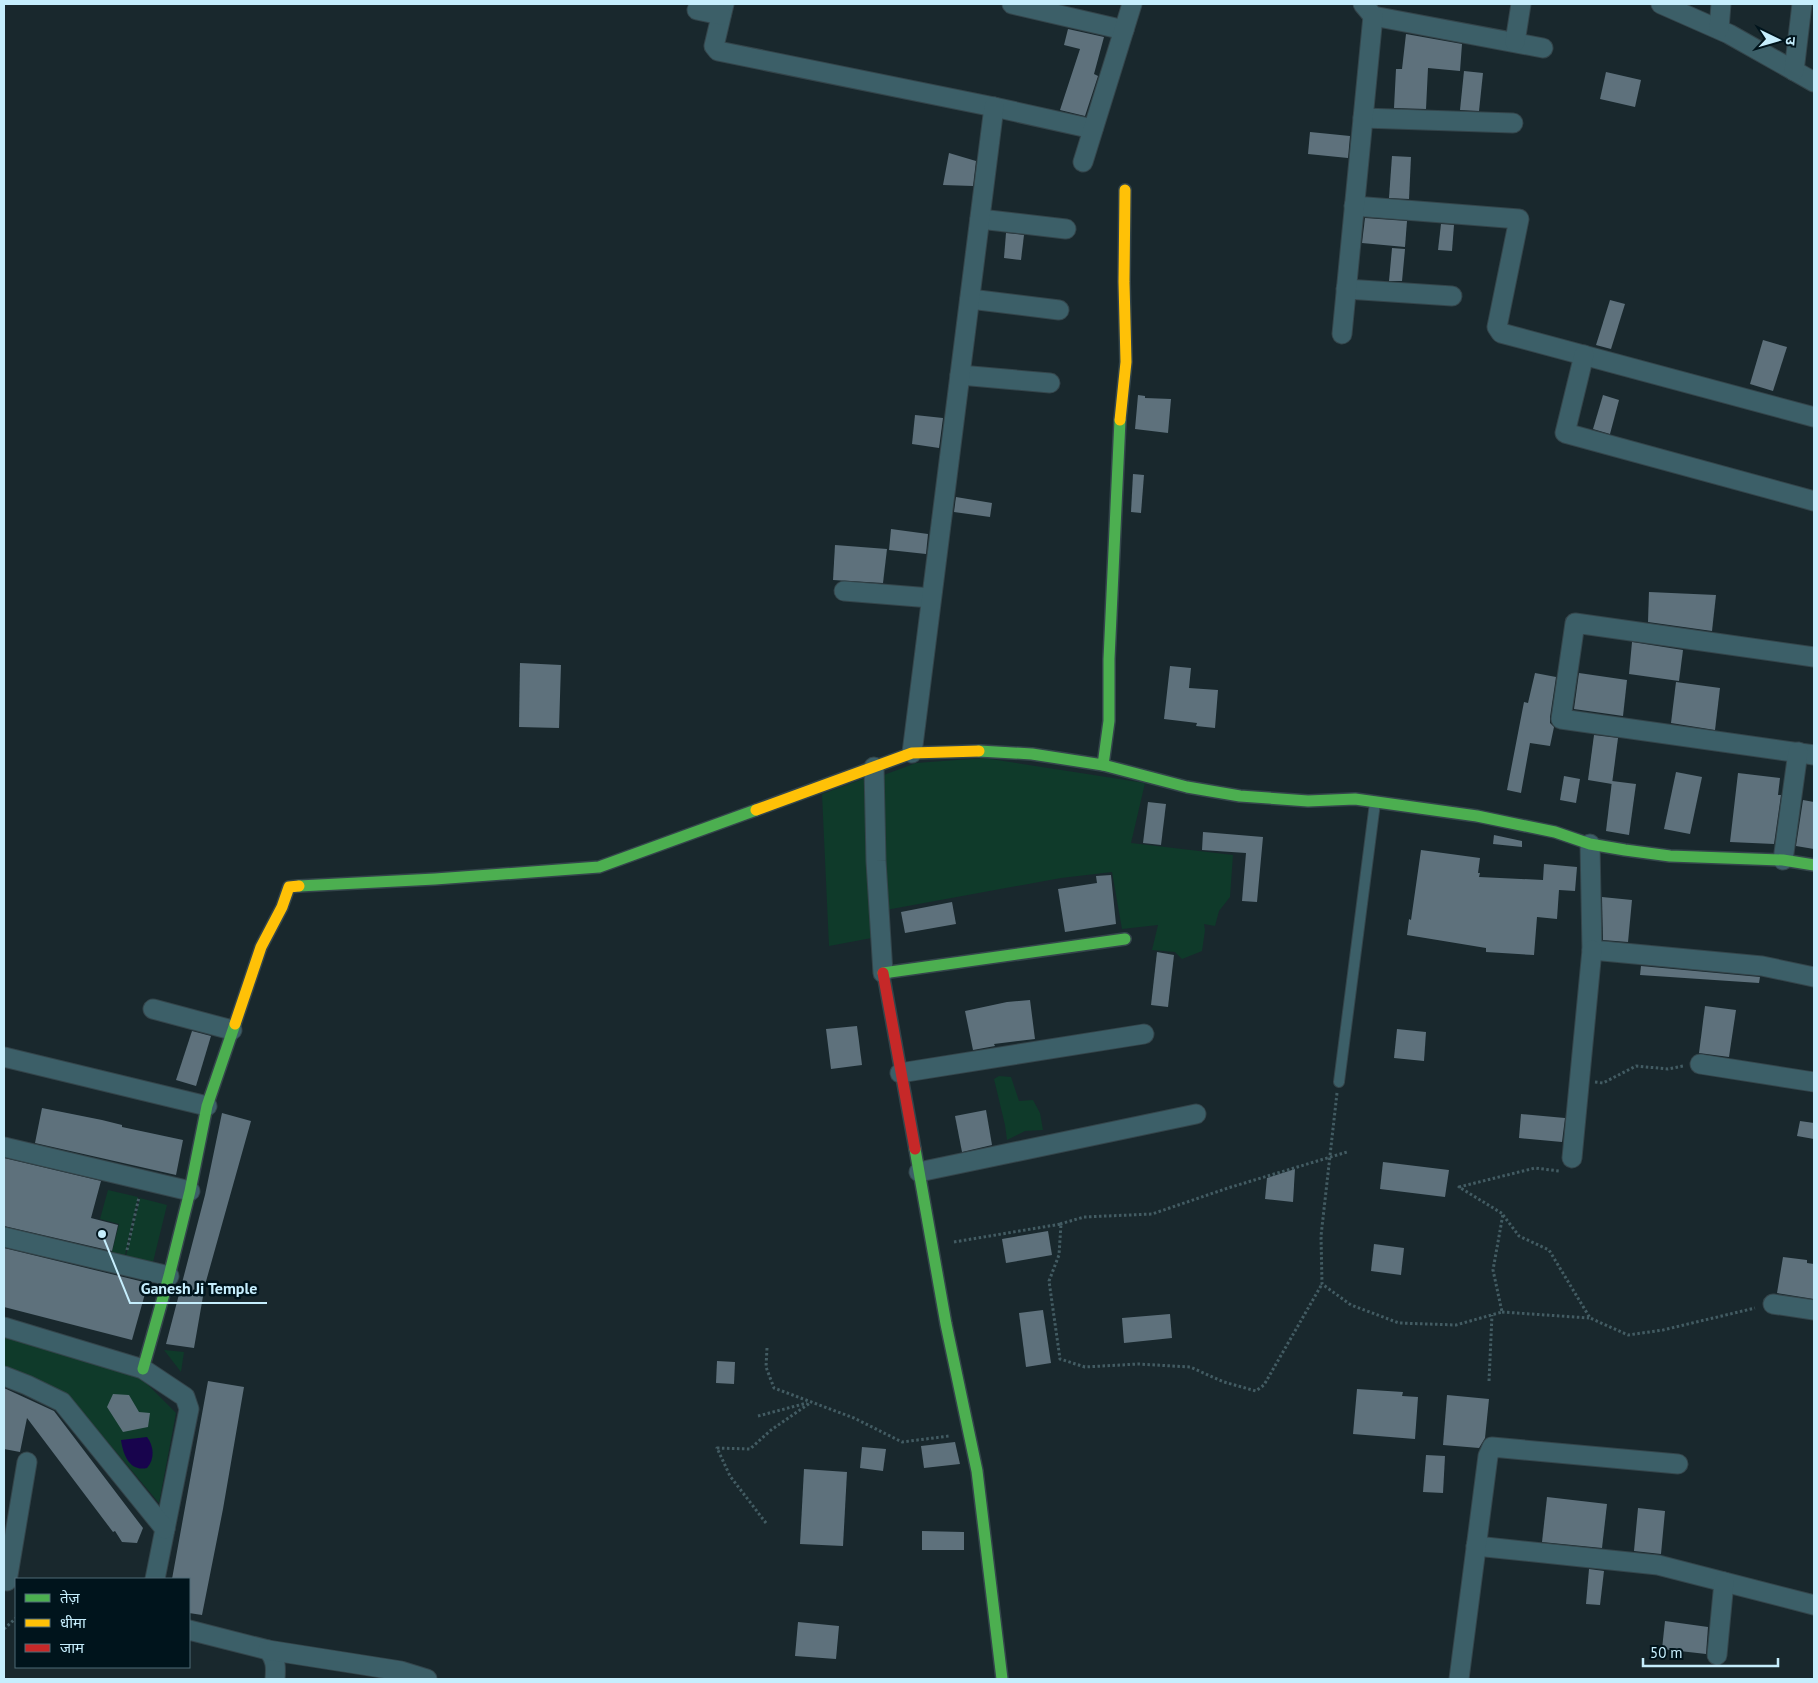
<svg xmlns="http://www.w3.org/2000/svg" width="1818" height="1683" font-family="'PT Sans','Noto Sans Devanagari',sans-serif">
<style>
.green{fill:#0f3a2a}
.water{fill:#18044d}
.building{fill:#5e717c}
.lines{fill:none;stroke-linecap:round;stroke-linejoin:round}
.lane-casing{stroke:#34454b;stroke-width:12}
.street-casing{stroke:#34454b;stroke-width:21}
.fast-casing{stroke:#34454b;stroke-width:14}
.slow-casing{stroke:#34454b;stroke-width:14}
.jam-casing{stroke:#34454b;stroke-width:14}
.path{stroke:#435c63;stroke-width:3;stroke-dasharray:2.5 2.5;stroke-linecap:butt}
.lane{stroke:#3c5f68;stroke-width:10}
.street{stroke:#3c5f68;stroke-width:19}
.fast{stroke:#4caf50;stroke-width:11}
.slow{stroke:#ffc107;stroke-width:11}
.jam{stroke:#c62828;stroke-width:11}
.leader{fill:none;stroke:#c6eefd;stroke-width:2}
.callout-dot{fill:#c6eefd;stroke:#00141c;stroke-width:2}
.callout-label{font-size:16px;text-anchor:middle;font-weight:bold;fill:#c6eefd;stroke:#00141c;stroke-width:5;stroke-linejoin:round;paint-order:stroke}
</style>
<rect width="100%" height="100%" fill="#19282d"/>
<g class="green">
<path d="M984,758L1145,783L1131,843L1233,855L1230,897L1219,911L1215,926L1204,924L1205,930L1202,951L1182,959L1175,952L1152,950L1158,925L1122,929L1112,872L1061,878L886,910L881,776L916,763Z"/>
<path d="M868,777L877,937L829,946L822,794Z"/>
<path d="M999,1076L1011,1077L1019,1101L1033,1100L1040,1113L1043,1130L1025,1131L1007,1140L1005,1125L994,1079Z"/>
<path d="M108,1190L138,1197L125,1255L112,1252L119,1224L100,1219Z"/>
<path d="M140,1198L167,1205L153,1262L126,1256Z"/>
<path d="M4,1337L136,1373L176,1413L159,1503L68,1395L4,1368Z"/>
<path d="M164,1350L184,1352L181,1372Z"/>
</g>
<path class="water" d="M147,1437C154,1446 155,1459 147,1468C129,1472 123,1454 121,1440Z"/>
<g class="building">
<path d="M1068,29L1104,37L1094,74L1098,76L1085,116L1060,110L1080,49L1064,45Z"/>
<path d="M1406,34L1462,44L1460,71L1428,68L1426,109L1394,108L1396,69H1402Z"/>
<path d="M1464,71L1483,73L1479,111L1460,110Z"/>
<path d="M1606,72L1641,80L1635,107L1600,99Z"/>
<path d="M1310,132L1350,136L1348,158L1308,154Z"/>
<path d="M949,153L976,161L973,186L943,185Z"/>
<path d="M1392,156L1411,157L1409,199L1389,198Z"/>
<path d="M1365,218L1407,221L1405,247L1362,243Z"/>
<path d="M1441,224L1454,225L1452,251L1438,250Z"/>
<path d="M1006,233L1024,235L1021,260L1004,258Z"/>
<path d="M1392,248L1405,249L1402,281H1389Z"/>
<path d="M1610,300L1625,304L1611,349L1596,345Z"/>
<path d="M1763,340L1787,347L1773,391L1750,384Z"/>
<path d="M1138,395L1145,396V398L1171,399L1168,433L1135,429Z"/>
<path d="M1603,395L1619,400L1610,434L1593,429Z"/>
<path d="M915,415L943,418L939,448L912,444Z"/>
<path d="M1133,474L1144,475L1141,513L1131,512Z"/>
<path d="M956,497L992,503L990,517L954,512Z"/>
<path d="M891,529L928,534L926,554L889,550Z"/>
<path d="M835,545L887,549L883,583L833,580Z"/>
<path d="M1649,592L1716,595L1712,631L1648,622Z"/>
<path d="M1632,642L1683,650L1679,681L1629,674Z"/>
<path d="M520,663L561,665L559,728L519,727Z"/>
<path d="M1170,666L1191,668L1189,688L1218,690L1215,728L1196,726L1197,723L1164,719Z"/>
<path d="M1535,673L1556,677L1550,717V723L1554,727L1550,746L1530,743L1521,793L1507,790L1524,702L1528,703Z"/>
<path d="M1579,673L1627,680L1623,716L1574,709Z"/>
<path d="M1676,682L1720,688L1715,730L1671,723Z"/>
<path d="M1594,735L1618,738L1612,784L1588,780Z"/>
<path d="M1676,772L1702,777L1690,834L1664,829Z"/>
<path d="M1738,773L1780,778L1778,795H1781L1774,844L1730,842Z"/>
<path d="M1564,776L1580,779L1576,803L1560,800Z"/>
<path d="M1612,781L1636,784L1629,835L1606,831Z"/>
<path d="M1803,800L1814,802V849L1796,846Z"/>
<path d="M1148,802L1166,804L1161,845L1143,843Z"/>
<path d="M1203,832L1263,837L1257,902L1242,901L1246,853L1202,850Z"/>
<path d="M1494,835L1522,841V847L1493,844Z"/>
<path d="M1421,850L1480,858L1478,873H1480L1479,877L1543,880L1544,864L1577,867L1575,891L1559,890L1557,919L1537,917L1534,955L1486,952V948L1407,935L1409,919L1411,920Z"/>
<path d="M1111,875L1116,924L1065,932L1058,889L1097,883L1096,876Z"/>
<path d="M1602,897L1632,900L1628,942L1603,940Z"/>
<path d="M952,902L956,924L905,933L901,912Z"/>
<path d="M1157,952L1174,955L1168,1007L1151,1005Z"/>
<path d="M1641,966L1760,977L1759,983L1640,975Z"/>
<path d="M1030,1000L1035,1039L994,1044L995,1046L973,1050L965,1011L1007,1002Z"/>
<path d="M1705,1006L1736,1010L1729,1057L1699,1053Z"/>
<path d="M857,1026L862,1065L831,1069L826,1029Z"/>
<path d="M1397,1029L1426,1032L1424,1061L1394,1058Z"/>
<path d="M192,1031L211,1036L196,1086L176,1080Z"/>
<path d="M42,1108L102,1120L122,1125V1127L183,1140L176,1175L35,1143Z"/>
<path d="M986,1110L992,1145L962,1152L955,1116Z"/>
<path d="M222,1113L251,1121L205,1285L194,1348L166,1344L205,1195Z"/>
<path d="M1521,1114L1565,1118L1562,1142L1519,1138Z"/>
<path d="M1800,1121L1814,1123V1139L1797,1136Z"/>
<path d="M4,1158L101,1181L91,1218L118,1225L112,1251L4,1226Z"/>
<path d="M1383,1162L1449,1170L1445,1197L1380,1189Z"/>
<path d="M1295,1169L1293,1202L1265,1199L1267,1178Z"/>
<path d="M1048,1231L1052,1255L1006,1263L1002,1239Z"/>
<path d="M1374,1244L1404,1248L1401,1275L1371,1271Z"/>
<path d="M4,1248L148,1283L132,1340L4,1307Z"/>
<path d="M1783,1257L1807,1260V1263L1814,1264V1299L1777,1293Z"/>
<path d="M1043,1310L1051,1363L1026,1367L1019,1313Z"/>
<path d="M1170,1314L1172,1338L1124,1343L1122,1318Z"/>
<path d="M717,1361L735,1362L734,1384L716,1383Z"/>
<path d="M208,1381L244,1387L223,1509L202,1615L189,1613V1579H172Z"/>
<path d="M4,1388L54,1411L143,1528L137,1543L122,1542L115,1531L113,1532L27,1418L20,1452L4,1449Z"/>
<path d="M1357,1389L1403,1392L1402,1396L1418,1397L1415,1439L1353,1434Z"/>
<path d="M113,1394L129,1395L139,1412L150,1413L148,1427L123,1432L107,1407Z"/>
<path d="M1447,1395L1489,1399L1485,1438L1479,1448L1443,1445Z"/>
<path d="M955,1442L960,1464L924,1468L921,1446Z"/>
<path d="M862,1447L886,1449L883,1471L860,1468Z"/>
<path d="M1426,1455L1445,1456L1443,1493L1423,1492Z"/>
<path d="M804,1469L847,1472L843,1546L800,1544Z"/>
<path d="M1547,1497L1607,1504L1602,1548L1542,1542Z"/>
<path d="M1638,1508L1665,1511L1661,1554L1634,1551Z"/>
<path d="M922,1531L964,1532V1550H922Z"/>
<path d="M1589,1569L1604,1571L1600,1605L1586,1604Z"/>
<path d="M1665,1621L1708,1627L1706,1654L1662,1649Z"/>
<path d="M798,1622L839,1626L836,1659L795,1656Z"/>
</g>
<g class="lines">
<defs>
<path id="lane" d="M1339,1082L1375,803"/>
<g id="street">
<path d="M724,4L714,46L718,51L994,107L1093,129"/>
<path d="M1012,4L1124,30"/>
<path d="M1363,4L1373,16L1543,48"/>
<path d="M1661,4L1729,34L1814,82"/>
<path d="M697,10L721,15"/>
<path d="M1719,29L1721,4"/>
<path d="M1515,42L1521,4"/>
<path d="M1794,71L1802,4"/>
<path d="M1363,118L1513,123"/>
<path d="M1083,162L1132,4"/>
<path d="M1354,206L1519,219L1497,327L1501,333L1814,417"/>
<path d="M980,219L1066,229"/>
<path d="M1346,289L1452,296"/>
<path d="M970,299L1059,310"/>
<path d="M1342,334L1373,16"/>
<path d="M1584,355L1565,433L1814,501"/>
<path d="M960,375L1050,383"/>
<path d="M844,591L931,598"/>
<path d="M1814,657L1575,623L1561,719L1814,755"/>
<path d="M912,753L994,107"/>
<path d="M874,767L876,861L883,973"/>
<path d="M1590,844L1592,950L1762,966L1814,977"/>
<path d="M1783,860L1798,752"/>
<path d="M153,1009L232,1030"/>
<path d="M4,1057L207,1106"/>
<path d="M1700,1064L1814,1082"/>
<path d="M900,1073L1144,1034"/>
<path d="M4,1147L190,1191"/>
<path d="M1572,1158L1592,950"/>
<path d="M919,1172L1196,1114"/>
<path d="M4,1237L169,1276"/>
<path d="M1773,1304L1814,1310"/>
<path d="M4,1327L143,1369L185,1397L189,1409L155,1579"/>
<path d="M4,1376L27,1385L62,1402L165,1529"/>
<path d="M1476,1546L1658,1565L1814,1605"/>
<path d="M7,1581L27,1462"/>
<path d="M189,1630L268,1650C276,1659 276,1667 275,1679"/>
<path d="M268,1650L401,1671L427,1679"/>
<path d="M1717,1655L1724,1582"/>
<path d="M1459,1679L1488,1456L1492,1447L1678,1464"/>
</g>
<g id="fast">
<path d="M979,751L1032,754L1103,765L1109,721V659L1120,420"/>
<path d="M1103,765L1187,787L1240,796L1308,801L1355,799L1477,816L1555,832L1590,844L1625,850L1670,856L1783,860L1814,865"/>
<path d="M299,886L435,879L599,867L756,810"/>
<path d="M883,973L1125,939"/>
<path d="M915,1149L946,1324L977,1471L1002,1679"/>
<path d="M143,1369L169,1276L190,1191L207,1106L235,1024"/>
</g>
<g id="slow">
<path d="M1120,420L1126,362L1124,282L1125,190"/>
<path d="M756,810L912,753L979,751"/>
<path d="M235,1024L261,947L282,907L289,887L299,886"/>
</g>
<path id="jam" d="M883,973L915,1149"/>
</defs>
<use href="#lane" class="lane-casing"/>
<use href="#street" class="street-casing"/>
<use href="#fast" class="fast-casing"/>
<use href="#slow" class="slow-casing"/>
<use href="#jam" class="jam-casing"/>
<g class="path">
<path d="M1595,1082L1603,1083L1636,1066L1668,1069L1683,1066"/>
<path d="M1337,1093L1321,1236L1322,1284L1351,1305L1399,1323L1456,1325L1502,1312L1493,1270L1503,1214L1459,1187L1535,1168L1559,1171"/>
<path d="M1503,1215L1519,1236L1549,1250L1590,1318L1628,1335L1663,1330L1755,1308"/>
<path d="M1060,1224L1084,1217L1152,1214L1228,1188L1347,1152"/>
<path d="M954,1242L1061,1224L1059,1255L1049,1281L1060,1359L1085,1367L1138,1364L1190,1367L1224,1382L1256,1391L1264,1385L1322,1284"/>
<path d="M127,1250L139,1197"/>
<path d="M1502,1312L1589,1318"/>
<path d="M767,1348L766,1367L774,1388L854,1418L902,1442L949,1436"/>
<path d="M1489,1381L1492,1315"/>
<path d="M758,1416L807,1403"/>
<path d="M766,1523L730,1476L717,1448L750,1449L771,1430L810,1403"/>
<path d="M4,1629L16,1618"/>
</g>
<use href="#lane" class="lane"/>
<use href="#street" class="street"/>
<use href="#fast" class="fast"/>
<use href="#slow" class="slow"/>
<use href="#jam" class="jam"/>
</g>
<path class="leader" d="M102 1234L130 1303H267"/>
<circle class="callout-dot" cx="102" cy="1234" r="5"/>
<g class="callout-label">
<text x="199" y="1294">Ganesh Ji Temple</text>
</g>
<rect width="1818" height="1683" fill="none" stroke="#c6eefd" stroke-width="10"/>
<rect x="15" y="1578" width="175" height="90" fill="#00141c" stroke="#4f6b76"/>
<rect x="25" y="1594" width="25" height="8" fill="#4caf50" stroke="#4f6b76"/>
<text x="60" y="1603" font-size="15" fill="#c6eefd">तेज़</text>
<rect x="25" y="1619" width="25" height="8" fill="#ffc107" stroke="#4f6b76"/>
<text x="60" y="1628" font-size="15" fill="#c6eefd">धीमा</text>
<rect x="25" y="1644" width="25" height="8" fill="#c62828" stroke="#4f6b76"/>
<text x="60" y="1653" font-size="15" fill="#c6eefd">जाम</text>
<g transform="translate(1778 40) rotate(95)" stroke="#00141c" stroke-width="4" paint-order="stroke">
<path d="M0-4L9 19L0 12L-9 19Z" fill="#c6eefd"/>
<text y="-8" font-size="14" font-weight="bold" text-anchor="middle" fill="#c6eefd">उ</text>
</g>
<path d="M1643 1658v8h135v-8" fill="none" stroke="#c6eefd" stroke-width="2.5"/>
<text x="1650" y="1658" font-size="15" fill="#c6eefd" stroke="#00141c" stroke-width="4" paint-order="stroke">50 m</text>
</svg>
